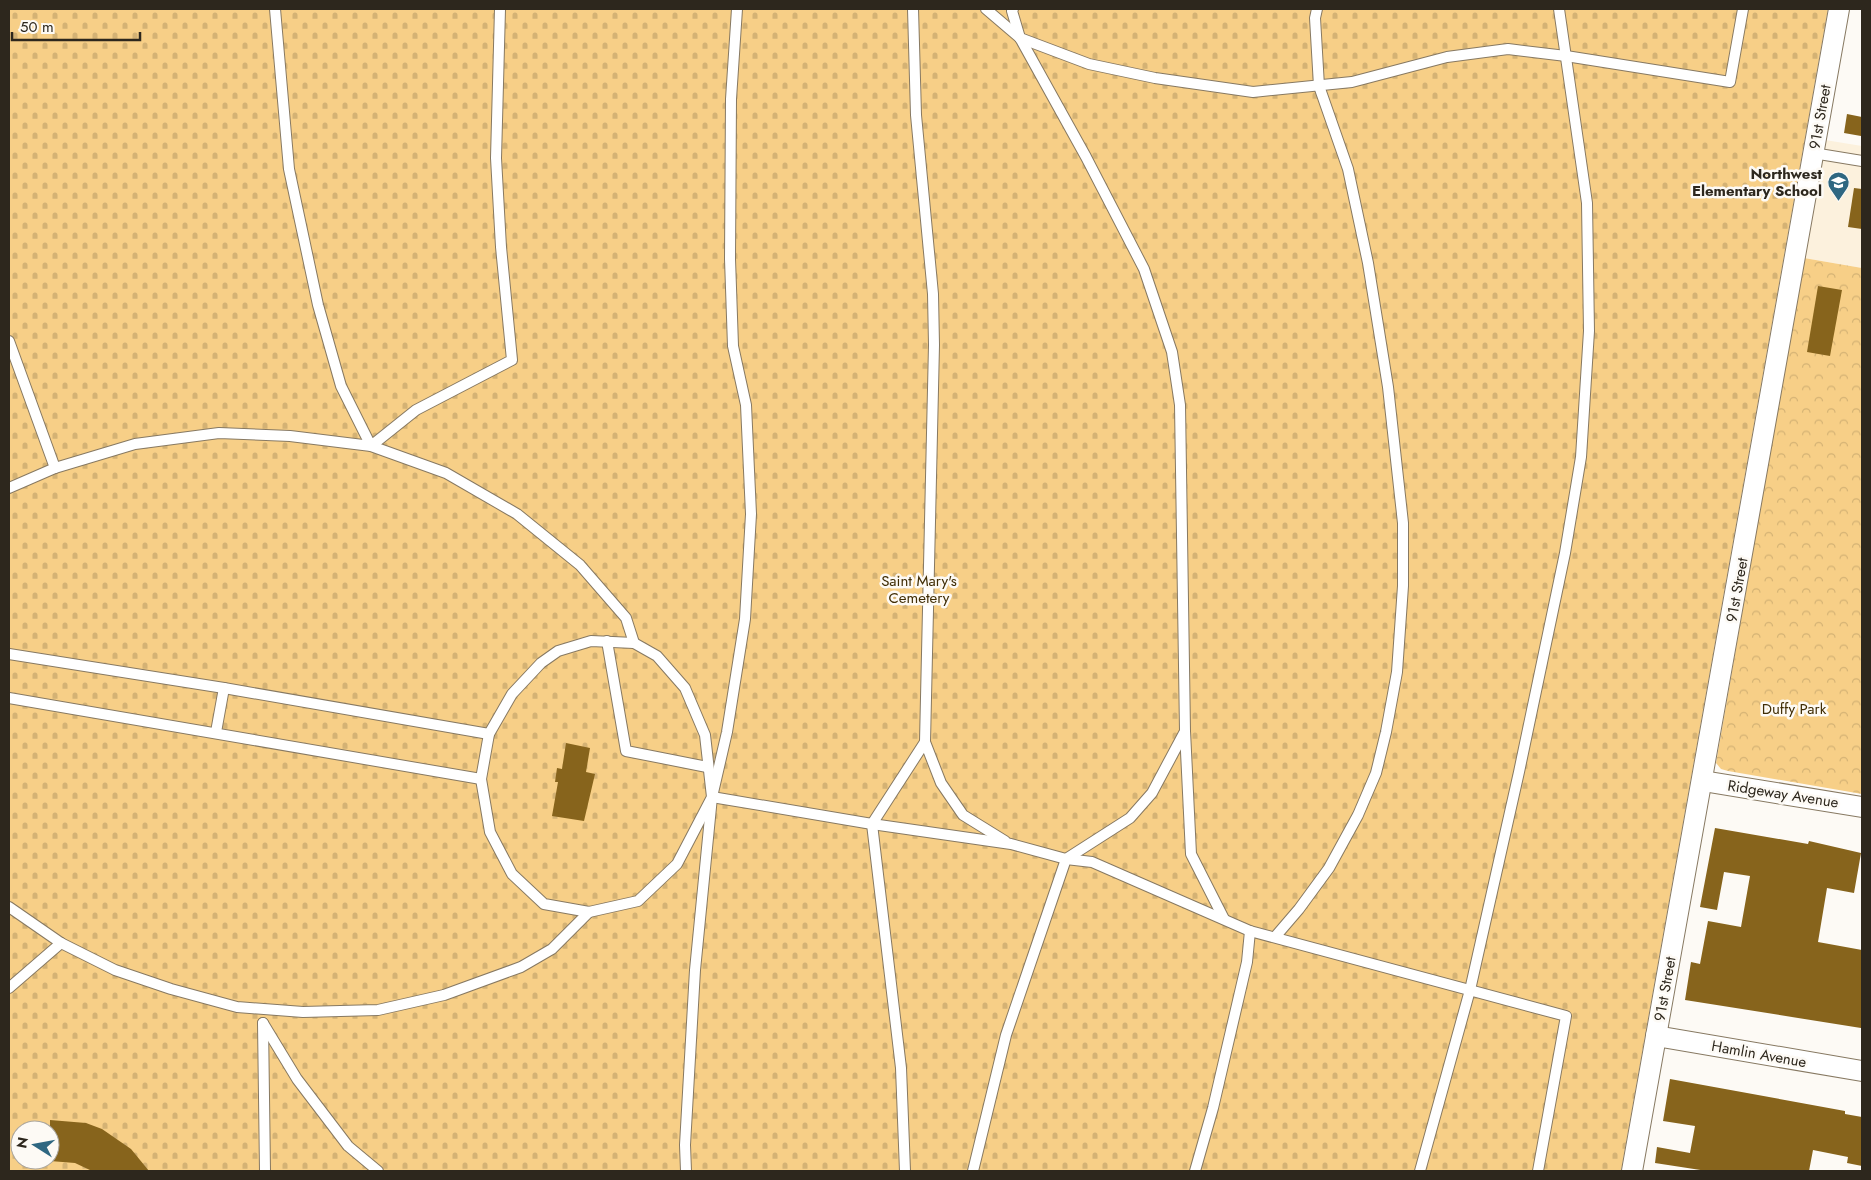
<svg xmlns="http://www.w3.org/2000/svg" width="1871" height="1180" font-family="Jost,sans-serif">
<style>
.built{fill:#fcf1dd}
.cemetery{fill:url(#cemetery-stones);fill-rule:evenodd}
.park{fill:url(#park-crowns)}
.building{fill:#87641c}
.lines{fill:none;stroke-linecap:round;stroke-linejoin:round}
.lane-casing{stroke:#877962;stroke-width:12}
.street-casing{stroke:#877962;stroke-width:22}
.lane{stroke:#fff;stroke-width:10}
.street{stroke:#fff;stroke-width:20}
.labels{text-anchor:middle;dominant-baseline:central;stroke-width:5;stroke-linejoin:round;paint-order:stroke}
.street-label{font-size:15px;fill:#2d271d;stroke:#fdfaf5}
.poi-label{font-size:15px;font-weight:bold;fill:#2d271d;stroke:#fdfaf5;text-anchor:end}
.park-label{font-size:15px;fill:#412e06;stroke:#fdfaf5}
</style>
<defs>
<pattern id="cemetery-stones" width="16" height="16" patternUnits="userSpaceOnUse" patternTransform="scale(1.25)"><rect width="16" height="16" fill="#f7cf87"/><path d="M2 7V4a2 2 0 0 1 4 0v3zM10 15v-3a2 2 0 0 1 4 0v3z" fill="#d4b274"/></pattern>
<pattern id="park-crowns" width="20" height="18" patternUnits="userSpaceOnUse" patternTransform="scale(1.25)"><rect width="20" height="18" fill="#f7cf87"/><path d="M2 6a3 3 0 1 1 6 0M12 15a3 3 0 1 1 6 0" fill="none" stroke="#d4b274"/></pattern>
</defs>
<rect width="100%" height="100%" fill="#fdfaf5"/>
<path class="built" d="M1825,140L1862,146V268L1804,258Z"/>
<path class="cemetery" d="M9,9H1828L1621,1171H9ZM20,1130H50V1160H20Z"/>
<path class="park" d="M1804,258L1862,268V794L1728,771L1721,769L1716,763Z"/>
<g class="building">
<path d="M1847,114L1862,117L1861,136L1844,133Z"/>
<path d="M1854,188L1862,189V229L1848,227Z"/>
<path d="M1818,286L1842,290L1830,356L1807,352Z"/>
<path d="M566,743L590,748L586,772L595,774L584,821L552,816L558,782H555L557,768L562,769Z"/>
<path d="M1715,828L1808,844L1809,841L1861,853L1854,893L1827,888L1818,942L1862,950L1861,1028L1685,1000L1691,962L1700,964L1708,921L1741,927L1750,876L1724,872L1717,910L1700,907Z"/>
<path d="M1670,1079L1845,1111V1114L1862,1117V1166L1847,1163L1848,1157L1813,1150L1809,1171H1707L1655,1163L1657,1147L1690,1153L1695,1126L1663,1121Z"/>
<path d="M50,1120L86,1123L102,1129L131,1149L149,1171H92L75,1163L50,1161Z"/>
</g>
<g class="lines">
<defs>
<g id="lane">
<path d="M275,9L289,169L318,305L341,386L371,446L416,410L512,360L501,247L496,158L500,9"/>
<path d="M986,9L1020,38L1089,64L1155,78L1253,92L1352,82L1447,57L1508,49L1566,56L1730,82L1743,9"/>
<path d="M1013,9L1012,11L1020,38L1086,157L1144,269L1172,352L1180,405L1185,731L1191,854L1224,919"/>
<path d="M1813,153L1862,161"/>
<path d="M9,341L55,468"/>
<path d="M9,488L55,468L135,444L219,433L290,436L371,446L446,473L517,514L580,565L626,618L634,643"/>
<path d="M591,641L634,643L657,656L685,688L705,735L712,797L677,864L638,901L589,912L544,904L512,874L490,832L481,779L489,734L512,694L541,663L558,651Z"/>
<path d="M607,641L626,751L707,767"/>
<path d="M9,654L224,688L489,734"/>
<path d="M9,698L481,779"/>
<path d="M216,732L224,688"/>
<path d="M925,742L941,783L963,815L1005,841"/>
<path d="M712,797L872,824L1011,844L1066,859L1092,862L1250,931L1566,1016L1538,1171"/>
<path d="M9,907L61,943L115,970L171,989L237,1007L303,1012L378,1010L444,995L521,967L552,949L589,912"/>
<path d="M1275,937L1299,909L1329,868L1358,815L1376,773L1386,732L1397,672L1403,586V523L1388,387L1368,263L1348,169L1319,86L1315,18L1317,9"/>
<path d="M9,988L61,943"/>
<path d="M263,1023L297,1079L348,1146L378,1171"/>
<path d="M263,1023L265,1171"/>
<path d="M686,1171L685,1145L695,970L712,797L727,732L745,619L751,514L746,405L733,346L730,259L731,99L737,9"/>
<path d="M905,1171L901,1068L872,824L925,742L934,345L933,294L916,115L913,9"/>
<path d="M973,1171L1006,1035L1066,859L1130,818L1152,793L1184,733"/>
<path d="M1195,1171L1213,1108L1247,962L1250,931"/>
<path d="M1420,1171L1470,990L1519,772L1565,553L1581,457L1589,331L1587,203L1559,9"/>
</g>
<g id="street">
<path d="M1703,781L1862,807"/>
<path d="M1656,1036L1862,1071"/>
<path d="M1632,1171L1839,9"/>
</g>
</defs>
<use href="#lane" class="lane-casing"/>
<use href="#street" class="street-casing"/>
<use href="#lane" class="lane"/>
<use href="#street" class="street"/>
</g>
<defs>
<symbol id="school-pin" viewBox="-11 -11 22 30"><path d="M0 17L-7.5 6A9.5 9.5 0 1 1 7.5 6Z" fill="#2f6781" stroke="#fdfaf5"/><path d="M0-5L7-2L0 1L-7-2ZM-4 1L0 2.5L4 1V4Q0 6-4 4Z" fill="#fff"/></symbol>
</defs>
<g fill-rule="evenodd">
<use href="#school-pin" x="1826" y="170" width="25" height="34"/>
</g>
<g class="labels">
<g class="street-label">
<text transform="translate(1820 117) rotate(-80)">91st Street</text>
<text transform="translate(1737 590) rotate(-80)">91st Street</text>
<text transform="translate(1783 794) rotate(9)">Ridgeway Avenue</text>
<text transform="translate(1665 989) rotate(-80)">91st Street</text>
<text transform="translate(1759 1054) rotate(10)">Hamlin Avenue</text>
</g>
<g class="poi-label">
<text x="1822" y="174">Northwest<tspan x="1822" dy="17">Elementary School</tspan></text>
</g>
<g class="park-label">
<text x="919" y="581">Saint Mary's<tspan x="919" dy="17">Cemetery</tspan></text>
<text x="1794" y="709">Duffy Park</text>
</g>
</g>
<rect width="1871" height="1180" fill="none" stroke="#2d271d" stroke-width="20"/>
<g transform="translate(35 1145) rotate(281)"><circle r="24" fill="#fdfaf5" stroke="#aaa69f"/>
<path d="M0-4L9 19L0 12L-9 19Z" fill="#2f6781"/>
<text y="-8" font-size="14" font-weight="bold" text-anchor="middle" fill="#2d271d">N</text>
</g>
<path d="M12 32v8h128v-8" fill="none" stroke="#2d271d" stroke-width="2.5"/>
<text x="20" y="32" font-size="15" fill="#2d271d" stroke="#fdfaf5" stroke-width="4" paint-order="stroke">50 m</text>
</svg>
